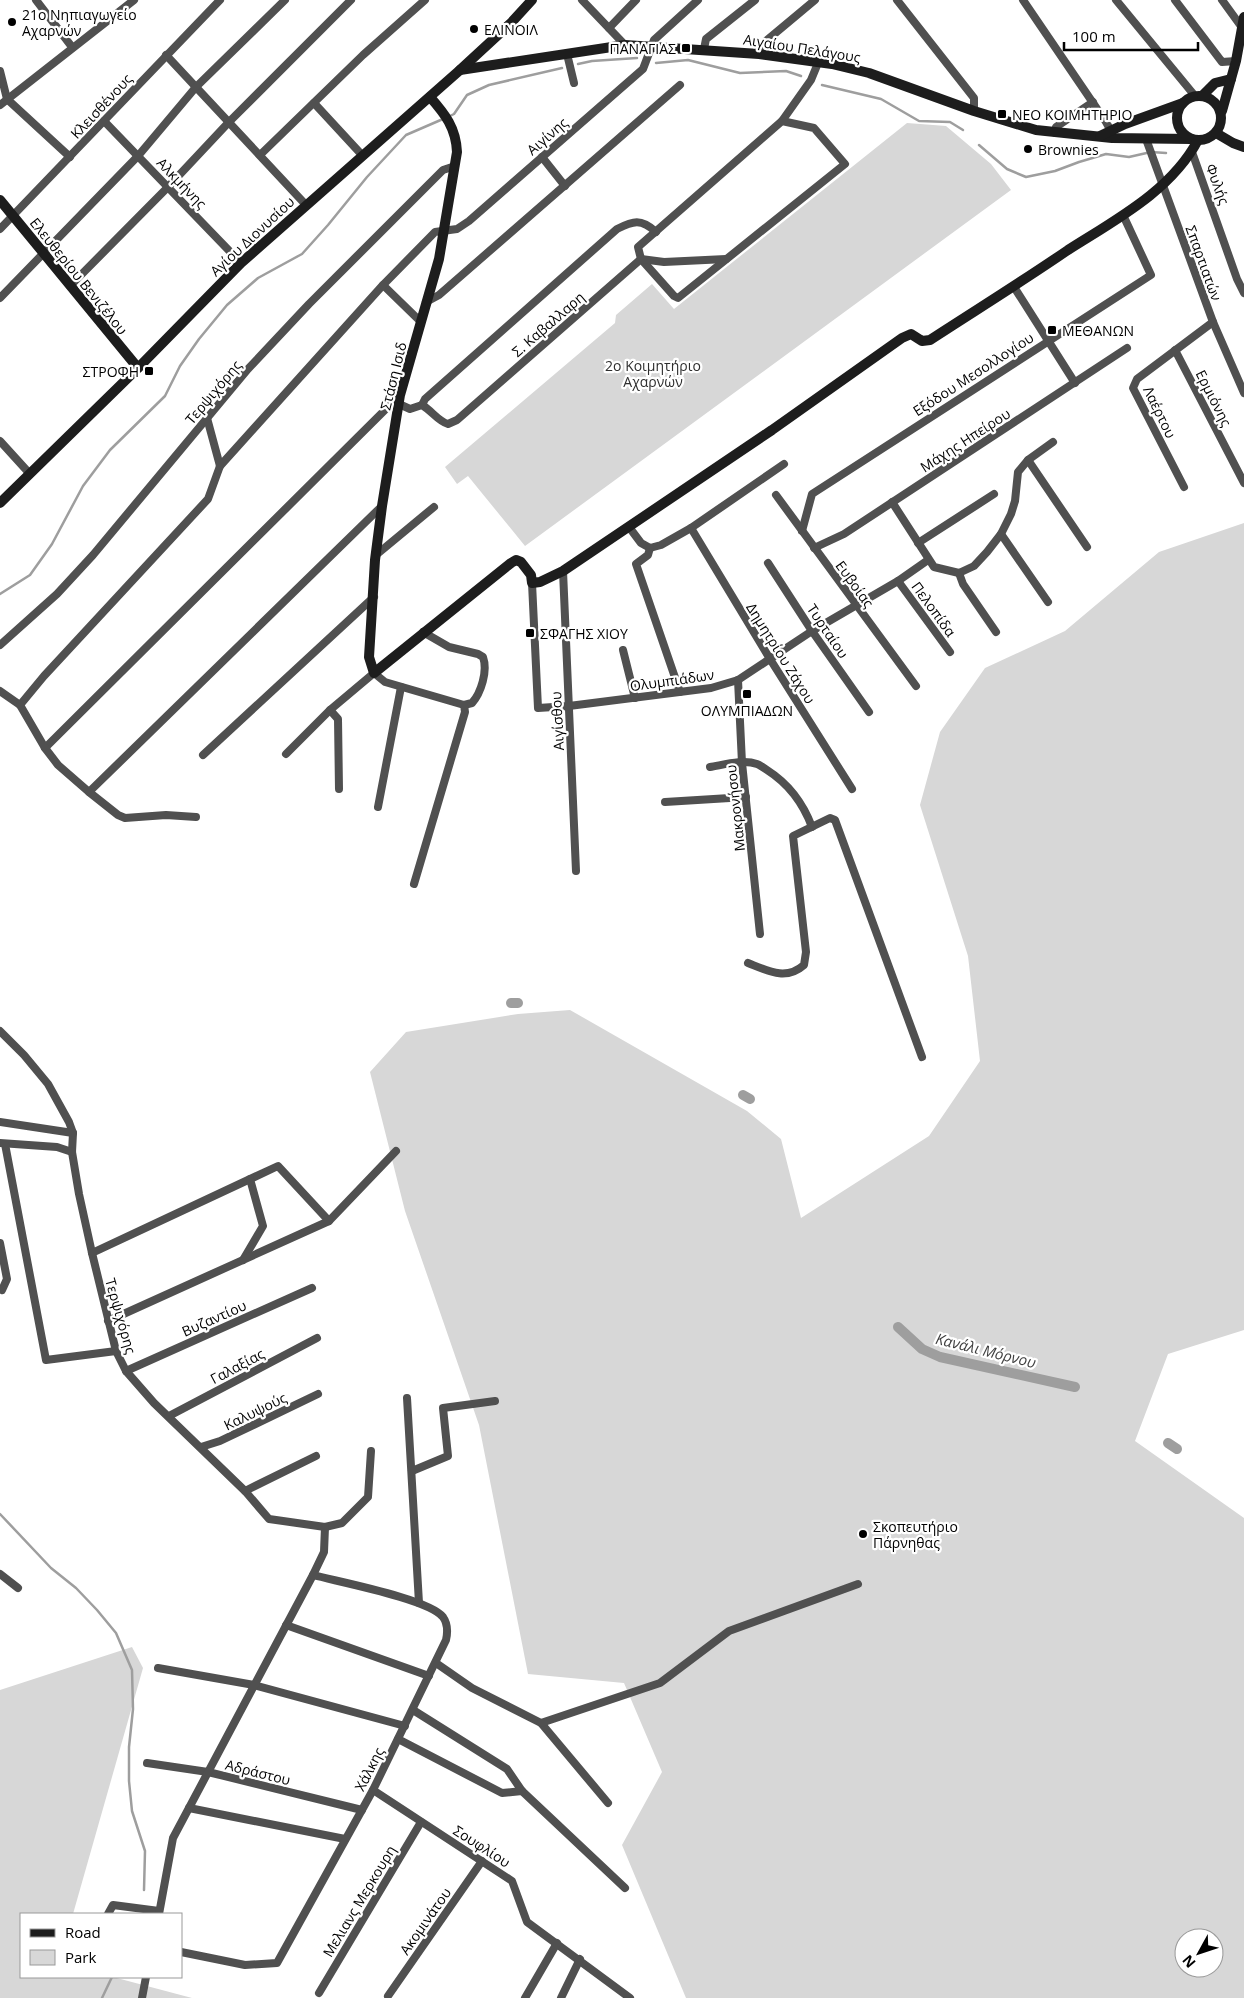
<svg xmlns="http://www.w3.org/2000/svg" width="1244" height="1998" font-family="'Open Sans',sans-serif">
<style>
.green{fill:#d7d7d7;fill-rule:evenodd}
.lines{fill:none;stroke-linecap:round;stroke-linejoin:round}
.stream{stroke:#9e9e9e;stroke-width:2.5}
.canal{stroke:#9e9e9e;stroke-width:10}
.street{stroke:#505050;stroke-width:8}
.secondary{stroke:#1d1d1d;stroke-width:10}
.poi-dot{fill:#000;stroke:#fff;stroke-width:2}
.labels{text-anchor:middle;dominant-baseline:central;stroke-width:4.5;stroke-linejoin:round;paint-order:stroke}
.poi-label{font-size:14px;fill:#000;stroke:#fff;text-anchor:start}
.street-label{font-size:14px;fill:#000;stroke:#fff}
.park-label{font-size:14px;fill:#2e2e2e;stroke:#fff}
.water-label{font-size:15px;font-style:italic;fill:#3f3f3f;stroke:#fff}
</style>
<rect width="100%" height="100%" fill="#fff"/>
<g class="green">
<path d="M907,123L946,126L991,164L1011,190L525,546L468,476L457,484L445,467L615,323L616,315L652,284L674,309Z"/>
<path d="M1244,523V1330L1168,1354L1135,1441L1244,1518V1998H686L622,1845L662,1772L624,1683L528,1674L479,1425L405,1211L370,1072L406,1032L518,1014L570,1010L747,1111L781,1139L801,1218L929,1136L980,1061L968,956L920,805L940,732L985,668L1065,631L1159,552ZM1184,1938H1214V1968H1184Z"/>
<path d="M132,1647L143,1668L73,1914H21V1977H113L192,1998H0V1690Z"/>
</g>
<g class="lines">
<g class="stream">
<path d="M656,63L688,60L740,73L786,71L801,76"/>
<path d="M578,64L592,61L637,58"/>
<path d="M822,85L881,99L919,121L950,122L963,130"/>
<path d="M448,117L454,114L467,95L489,85L562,68"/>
<path d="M979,145L1007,169L1026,177L1055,171L1079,162L1106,154L1129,157L1151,152L1166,153"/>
<path d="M0,594L30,575L52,544L83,486L110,450L165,396L180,366L199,339L227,305L258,278L302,254L328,225L367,177L406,135L443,119"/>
<path d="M0,1514L51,1568L76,1588L97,1610L116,1633L132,1670L133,1709L129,1747V1781L132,1811L145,1851L144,1890"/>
<path d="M102,1998L112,1977"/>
</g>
<g class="canal">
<path d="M511,1003H518"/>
<path d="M743,1095L750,1099"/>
<path d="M898,1327L922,1349L940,1357L1075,1387"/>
<path d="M1168,1443L1177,1449"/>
</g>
<g class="street">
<path d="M36,0L72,47"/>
<path d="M582,0L625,45"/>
<path d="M897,0L974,98V111"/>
<path d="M1023,0L1106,122L1111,131"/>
<path d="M1116,0L1195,96"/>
<path d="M1175,0L1222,62L1236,61"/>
<path d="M1222,0L1243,29"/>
<path d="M609,28L636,0"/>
<path d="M704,49L706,39L755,0"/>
<path d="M567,54L574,83"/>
<path d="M759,54L760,46L815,0"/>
<path d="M166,55L306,205"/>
<path d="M0,71L7,99L70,157"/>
<path d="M314,103L362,155"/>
<path d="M0,105L134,0"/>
<path d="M104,121L241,263"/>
<path d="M782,121L814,128L845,164L678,298L674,296L641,259L638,247Z"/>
<path d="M782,121L811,80L818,63"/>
<path d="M1055,133L1056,127L1093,102"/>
<path d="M1146,139L1213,322L1244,393"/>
<path d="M1192,152L1237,279L1244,293"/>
<path d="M260,155L363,55L425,0"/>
<path d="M542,157L565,186"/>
<path d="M0,229L220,0"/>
<path d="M383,285L421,322"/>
<path d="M70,286L168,187L229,122L351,0"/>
<path d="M1014,287L1075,383"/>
<path d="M0,298L138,156L196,87L285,0"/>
<path d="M426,302L439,295L680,85"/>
<path d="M1175,350L1244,483"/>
<path d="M399,404L410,409L422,405C432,411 438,421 448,424L457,420L641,259L664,262L726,259"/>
<path d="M422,405L425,399L617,229C633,221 641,218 656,232"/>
<path d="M0,441L30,474"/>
<path d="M1028,460L1087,547"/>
<path d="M220,466L383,285L435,232L457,229L469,221L643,69L654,40L698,0"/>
<path d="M1184,487L1133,388L1137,379L1213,322"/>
<path d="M776,495L916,686"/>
<path d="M892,502L934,567L959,573L974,566L987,552L1001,534L1011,514L1015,501L1018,472L1028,460L1053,442"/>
<path d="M629,527L641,543L650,548L661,545L691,528L784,464"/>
<path d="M691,528L770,659L852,789"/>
<path d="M802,531L812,494L1151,275L1123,215"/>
<path d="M1001,534L1048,602"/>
<path d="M918,543L994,494"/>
<path d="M650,548L648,555L636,564L680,692"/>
<path d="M814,548L844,534L1127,348"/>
<path d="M376,555L434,507"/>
<path d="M768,563L812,631L869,712"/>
<path d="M563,571L576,871"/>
<path d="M959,573L963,584L996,632"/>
<path d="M898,581L950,652"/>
<path d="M532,583L538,708L569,706L711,688L738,680L812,631L898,581L928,560"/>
<path d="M423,632L449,647L478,654L483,657C488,671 481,693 472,703L464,705"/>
<path d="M0,645L57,594L93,555L248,369L309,304L443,170L455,166"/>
<path d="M623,650L635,698"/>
<path d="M738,680L742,763L760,934"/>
<path d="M0,691L20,705"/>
<path d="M330,710L338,719L339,789"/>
<path d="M45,748L400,395"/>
<path d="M286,754L330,710L374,673L385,682L464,705L465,712L414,884"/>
<path d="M203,755L374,597"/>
<path d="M710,767C723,765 743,759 757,764C760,765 764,768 767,770C789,784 803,803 812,827"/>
<path d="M89,792L382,506"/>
<path d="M665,802L746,797"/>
<path d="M378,807L401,687"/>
<path d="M196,817L166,815L125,818L118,815L89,792L58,765L45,748L20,705L44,676L208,499L220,466L207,418"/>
<path d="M748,963C768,971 786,981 804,965L806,952L793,836L830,818L835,820L922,1057"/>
<path d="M0,1031L24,1055L48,1084L69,1122L73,1133L72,1152L79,1194L92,1253L116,1351L126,1371L154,1403L245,1491L269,1519L325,1527L342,1523L368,1497L371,1451"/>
<path d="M0,1122L73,1133"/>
<path d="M0,1143L57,1147L72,1152"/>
<path d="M5,1144L46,1360L116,1351"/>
<path d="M0,1243L7,1279L2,1290"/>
<path d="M92,1253L278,1166L329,1221"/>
<path d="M243,1260L263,1226L250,1179"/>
<path d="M108,1321L329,1221L396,1151"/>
<path d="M126,1371L312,1288"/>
<path d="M407,1398L419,1603"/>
<path d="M169,1416L317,1338"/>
<path d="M201,1447L220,1441L318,1394"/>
<path d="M412,1471L448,1456L443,1408L495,1401"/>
<path d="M245,1491L316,1456"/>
<path d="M0,1574L18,1588"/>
<path d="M286,1625L429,1676"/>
<path d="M436,1663L472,1688L541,1723L608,1803"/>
<path d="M158,1668L254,1685L405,1726"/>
<path d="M413,1710L507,1769L522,1791L625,1888"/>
<path d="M541,1723L660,1683L729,1631L858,1584"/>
<path d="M398,1739L502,1793L522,1791"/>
<path d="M147,1763L208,1772L362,1810"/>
<path d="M373,1790L512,1881L527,1922L630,1998"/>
<path d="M189,1808L345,1839"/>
<path d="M108,1914L113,1905L159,1911"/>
<path d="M159,1914L173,1838L313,1575L324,1552L325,1527"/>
<path d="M181,1952L245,1965L277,1963L373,1790L446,1640C448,1631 448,1624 443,1617C429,1599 339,1582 313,1575"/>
<path d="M319,1993L421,1822"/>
<path d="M388,1996L482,1861"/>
<path d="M142,1998L146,1977"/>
<path d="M525,1998L557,1943"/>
<path d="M561,1998L580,1959"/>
</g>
<g class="secondary">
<path d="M460,70L625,45L759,54L832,64L869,73L974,111L1036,130L1112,138L1191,139"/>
<circle cx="1199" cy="118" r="22"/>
<path d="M1202,96L1215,83L1231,79"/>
<path d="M430,97C445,114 456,128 457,152L439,259L400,395L382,506L375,560L369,657L374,673L511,563L516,560L521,562L531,575L532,583L540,582L563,571L772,430L902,338L911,334L922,341L930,340C976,310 1023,281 1068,250C1115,220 1171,191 1198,140"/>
<path d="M1222,111L1236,61L1244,17"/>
<path d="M1216,133L1233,143L1244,147"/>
<path d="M1100,136L1125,124L1183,103"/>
<path d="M0,200L138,368"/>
<path d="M0,503L138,368L241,263L460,70L511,23L532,0"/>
</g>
</g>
<g class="poi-dot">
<circle cx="12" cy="22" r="5"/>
<circle cx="474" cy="29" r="5"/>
<rect x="681" y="43" width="10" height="10" rx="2.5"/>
<rect x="997" y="109" width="10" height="10" rx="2.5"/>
<circle cx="1028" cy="149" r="5"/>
<rect x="1047" y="325" width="10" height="10" rx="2.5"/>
<rect x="144" y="366" width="10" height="10" rx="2.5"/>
<rect x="525" y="628" width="10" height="10" rx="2.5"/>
<rect x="742" y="689" width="10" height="10" rx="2.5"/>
<circle cx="863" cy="1534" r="5"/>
</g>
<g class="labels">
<g class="poi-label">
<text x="22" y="14">21ο Νηπιαγωγείο<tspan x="22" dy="16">Αχαρνών</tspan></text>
<text x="484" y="29">ΕΛΙΝΟΙΛ</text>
<text x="676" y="48" text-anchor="end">ΠΑΝΑΓΙΑΣ</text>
<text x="1012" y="114">ΝΕΟ ΚΟΙΜΗΤΗΡΙΟ</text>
<text x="1038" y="149">Brownies</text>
<text x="1062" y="330">ΜΕΘΑΝΩΝ</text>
<text x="139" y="371" text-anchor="end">ΣΤΡΟΦΗ</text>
<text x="540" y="633">ΣΦΑΓΗΣ ΧΙΟΥ</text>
<text x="747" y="710" text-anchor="middle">ΟΛΥΜΠΙΑΔΩΝ</text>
<text x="873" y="1526">Σκοπευτήριο<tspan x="873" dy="16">Πάρνηθας</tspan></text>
</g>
<g class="street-label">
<text transform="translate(802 48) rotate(9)">Αιγαίου Πελάγους</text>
<text transform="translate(101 106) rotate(-47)">Κλεισθένους</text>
<text transform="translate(547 136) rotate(-41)">Αιγίνης</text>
<text transform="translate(182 183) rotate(46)">Αλκμήνης</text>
<text transform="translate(1218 184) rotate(70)">Φυλής</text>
<text transform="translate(252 236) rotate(-43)">Αγίου Διονυσίου</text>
<text transform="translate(1204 263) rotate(70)">Σπαρτιατών</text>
<text transform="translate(79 276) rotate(51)">Ελευθερίου Βενιζέλου</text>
<text transform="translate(548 324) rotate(-41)">Σ. Καβαλλαρη</text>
<text transform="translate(973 374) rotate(-33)">Εξόδου Μεσολλογίου</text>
<text transform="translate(393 376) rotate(-76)">Στάση Ισιδ</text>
<text transform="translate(213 392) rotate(-50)">Τερψιχόρης</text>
<text transform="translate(1214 398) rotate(63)">Ερμιόνης</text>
<text transform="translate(1160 412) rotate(64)">Λαέρτου</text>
<text transform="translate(965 440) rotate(-33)">Μάχης Ηπείρου</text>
<text transform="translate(855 584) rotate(54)">Ευβοίας</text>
<text transform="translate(934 609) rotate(54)">Πελοπίδα</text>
<text transform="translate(828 631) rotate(56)">Τυρταίου</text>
<text transform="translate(781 653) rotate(58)">Δημητρίου Ζάχου</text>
<text transform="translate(672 680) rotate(-8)">Ολυμπιάδων</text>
<text transform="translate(557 721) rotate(-93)">Αιγίσθου</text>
<text transform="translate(735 808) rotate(-96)">Μακρονήσου</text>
<text transform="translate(121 1316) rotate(74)">Τερψιχόρης</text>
<text transform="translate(214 1318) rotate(-24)">Βυζαντίου</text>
<text transform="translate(237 1366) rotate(-28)">Γαλαξίας</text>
<text transform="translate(255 1411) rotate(-26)">Καλυψούς</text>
<text transform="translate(369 1769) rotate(-63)">Χάλκης</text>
<text transform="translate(258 1772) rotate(14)">Αδράστου</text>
<text transform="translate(482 1846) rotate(33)">Σουφλίου</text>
<text transform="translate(359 1901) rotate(-59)">Μελιανς Μερκουρη</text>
<text transform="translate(425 1921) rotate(-55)">Ακομινάτου</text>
</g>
<g class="park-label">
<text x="653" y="365">2ο Κοιμητήριο<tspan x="653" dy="16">Αχαρνών</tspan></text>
</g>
<g class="water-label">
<text transform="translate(986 1350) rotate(14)">Κανάλι Μόρνου</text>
</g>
</g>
<rect x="20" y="1913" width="162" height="65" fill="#ffffff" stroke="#999999"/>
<rect x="30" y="1929" width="25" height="8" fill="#1d1d1d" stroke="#999999"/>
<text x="65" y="1938" font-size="15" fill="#000000">Road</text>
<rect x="30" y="1950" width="25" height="15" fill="#d7d7d7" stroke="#999999"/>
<text x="65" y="1963" font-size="15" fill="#000000">Park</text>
<g transform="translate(1199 1953) rotate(230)"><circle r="24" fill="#ffffff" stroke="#999999"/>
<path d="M0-4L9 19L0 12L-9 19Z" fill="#000000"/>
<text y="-8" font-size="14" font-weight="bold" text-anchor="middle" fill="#000000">N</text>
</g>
<path d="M1064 42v8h134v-8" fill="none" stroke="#000000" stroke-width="2.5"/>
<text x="1072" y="42" font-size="15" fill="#000000" stroke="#ffffff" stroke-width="4" paint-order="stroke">100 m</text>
</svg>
